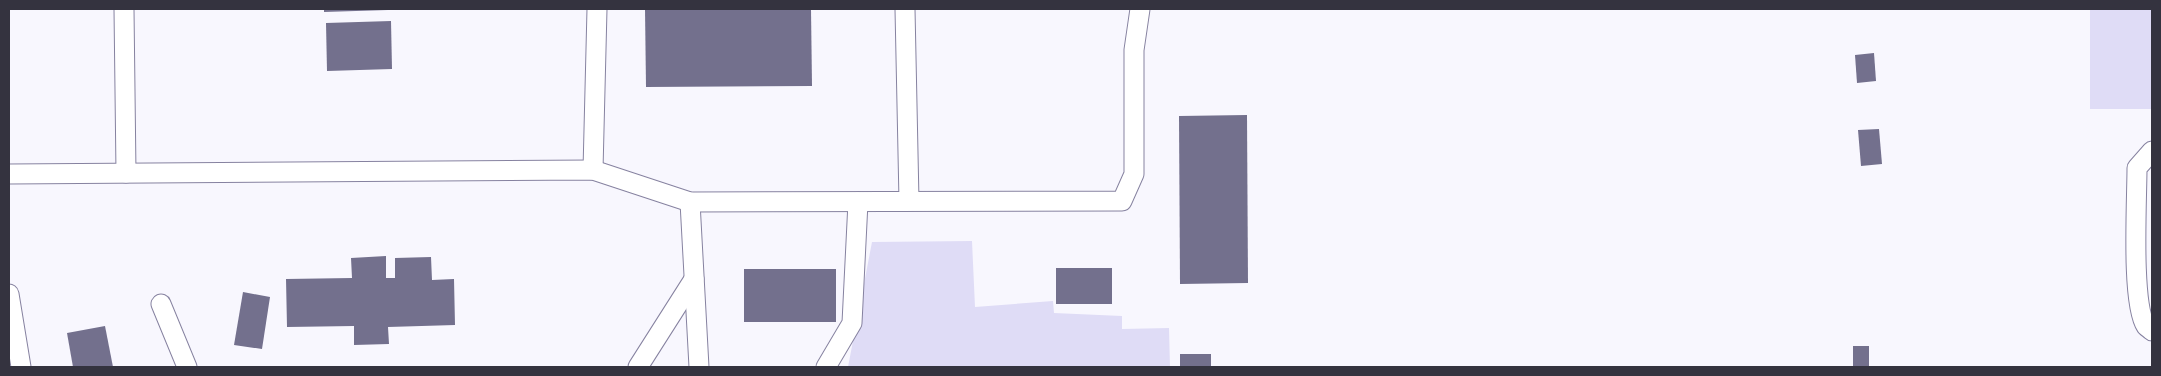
<svg xmlns="http://www.w3.org/2000/svg" width="2161" height="376" font-family="'Sofia Sans Condensed',sans-serif">
<style>
.green{fill:#dfdcf6}
.building{fill:#73708d}
.lines{fill:none;stroke-linecap:round;stroke-linejoin:round}
.lane-casing{stroke:#8682a0;stroke-width:21}
.lane{stroke:#fff;stroke-width:19}
</style>
<rect width="100%" height="100%" fill="#f8f7fe"/>
<g class="green">
<rect x="2090" y="9" width="62" height="100"/>
<path d="M972,241L975,307L1053,301L1054,313L1122,316V329L1169,328L1170,367H848L872,242Z"/>
</g>
<g class="building">
<path d="M324,9H388V10L324,12Z"/>
<path d="M645,9H811L812,86L646,87Z"/>
<path d="M391,21L392,69L327,71L326,23Z"/>
<path d="M1874,53L1876,81L1857,83L1855,55Z"/>
<path d="M1247,115L1248,283L1180,284L1179,116Z"/>
<path d="M1879,129L1882,164L1861,166L1858,130Z"/>
<path d="M386,256V278H395V258L431,257L432,280L454,279L455,325L388,327L389,344L354,345V326L287,327L286,279L352,278L351,258Z"/>
<rect x="1056" y="268" width="56" height="36"/>
<rect x="744" y="269" width="92" height="53"/>
<path d="M243,292L270,297L262,349L234,345Z"/>
<path d="M105,326L113,367H73L67,333Z"/>
<rect x="1853" y="346" width="16" height="21"/>
<rect x="1180" y="354" width="31" height="13"/>
</g>
<g class="lines">
<defs>
<g id="lane">
<path d="M124,9L126,173"/>
<path d="M905,9L909,201"/>
<path d="M2152,151L2137,168C2137,200 2131,304 2146,326C2148,328 2150,329 2152,331"/>
<path d="M593,170L597,9"/>
<path d="M9,174L593,170L690,202L1122,201L1134,174V50L1140,9"/>
<path d="M690,202L699,367"/>
<path d="M9,294L21,367"/>
<path d="M161,304L187,367"/>
<path d="M638,367L694,279"/>
<path d="M826,367L852,323L858,202"/>
</g>
</defs>
<use href="#lane" class="lane-casing"/>
<use href="#lane" class="lane"/>
</g>
<rect width="2161" height="376" fill="none" stroke="#34333f" stroke-width="20"/>
</svg>
